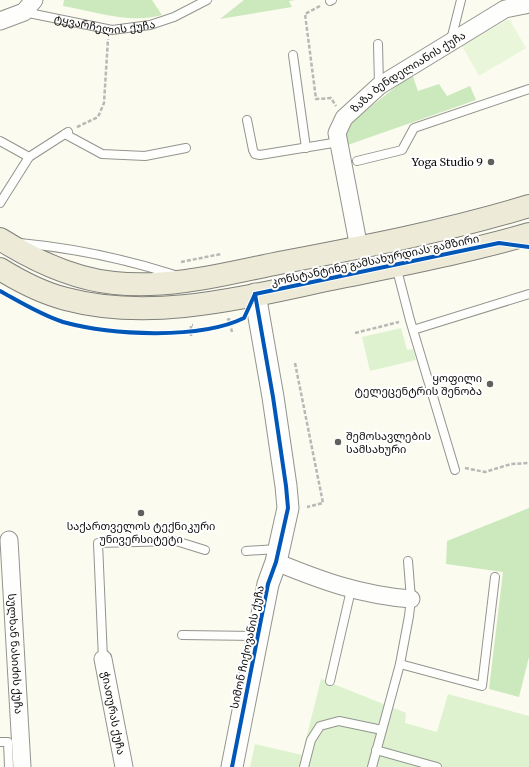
<svg xmlns="http://www.w3.org/2000/svg" width="529" height="767" font-family="Merriweather,'Noto Sans Georgian',serif">
<style>
.green{fill:#def2d0}
.forest{fill:#cce9bd}
.pitch{fill:#e9f6d9}
.lines{fill:none;stroke-linecap:round;stroke-linejoin:round}
.service-casing{stroke:#94948f;stroke-width:10}
.minor-casing{stroke:#94948f;stroke-width:19}
.tertiary-casing{stroke:#94948f;stroke-width:23}
.primary-casing{stroke:#81817c;stroke-width:24}
.path{stroke:#b8b8b6;stroke-width:2.5;stroke-dasharray:4 2;stroke-linecap:butt}
.service{stroke:#fefefd;stroke-width:8}
.minor{stroke:#fefefd;stroke-width:17}
.tertiary{stroke:#fefefd;stroke-width:21}
.primary{stroke:#edebd7;stroke-width:22}
.cycleway-casing{stroke:#fff;stroke-width:6}
.cycleway{stroke:#0057b8;stroke-width:4}
.poi-dot{fill:#60605c;stroke:#fff;stroke-width:1.5}
.labels{text-anchor:middle;dominant-baseline:central;stroke-width:4;stroke-linejoin:round;paint-order:stroke}
.street-label{font-size:11px;fill:#0d0d0d;stroke:#fff}
.poi-label{font-size:11px;fill:#0d0d0d;stroke:#fff;text-anchor:end}
</style>
<rect width="100%" height="100%" fill="#fbfbf0"/>
<g class="green">
<path d="M401,328L407,350L413,349L416,360L370,371L362,337Z"/>
<path d="M321,679L406,713L405,723L437,732L448,694L529,716V767H250L255,744L302,755Z"/>
</g>
<g class="forest">
<path d="M64,0H152L162,15C130,24 96,12 63,6Z"/>
<path d="M244,0H296L289,1L292,7L220,19Z"/>
<path d="M412,74L418,91L439,84L447,96L470,86L476,100L342,147L346,131L354,120Z"/>
<path d="M529,508V657L519,697L489,689L503,572L446,564L447,541Z"/>
</g>
<path class="pitch" d="M509,19L526,48L479,76L462,46Z"/>
<g class="lines">
<defs>
<g id="service">
<path d="M330,1L332,0"/>
<path id="s1" d="M24,12L112,30L150,25L174,17L207,0"/>
<path d="M451,40L461,0"/>
<path d="M378,44L379,85"/>
<path d="M293,55L306,148"/>
<path d="M247,120L253,150L255,154L260,155L339,142"/>
<path d="M65,134L102,154L145,156L186,148"/>
<path d="M0,141L29,157"/>
<path d="M357,161L402,150L414,128L529,89"/>
<path d="M0,203L29,157L68,132"/>
<path d="M20,243C73,248 125,259 175,275"/>
<path d="M396,266L410,320L455,470"/>
<path d="M413,330L529,294"/>
<path d="M246,551L277,549"/>
<path d="M182,635L257,636"/>
<path d="M103,659L98,543L176,541L205,550"/>
<path d="M400,664L482,686L495,577"/>
<path d="M330,681L351,590"/>
<path d="M0,742H8L9,767"/>
<path d="M376,750L437,767"/>
<path d="M304,767L311,740L320,726L339,721L382,730"/>
<path d="M372,767L400,664L409,616L411,599L408,561"/>
</g>
<g id="minor">
<path d="M0,21L24,12L34,0"/>
<path id="s2" d="M359,248L337,133L344,118L379,86L505,9L525,5L528,0"/>
<path id="s3" d="M9,540L22,767"/>
<path d="M276,562C322,581 361,595 411,599"/>
<path id="s4" d="M103,659L124,767"/>
</g>
<path id="tertiary" d="M232,767L268,584L276,562L288,508L286,486L273,397L255,294"/>
<g id="primary">
<path d="M0,239C35,261 73,279 114,283C169,289 225,274 279,263C363,247 447,231 529,206"/>
<path d="M0,269C21,282 42,293 66,299C156,323 252,295 341,277C404,264 467,252 529,234"/>
</g>
</defs>
<use href="#service" class="service-casing"/>
<use href="#minor" class="minor-casing"/>
<use href="#tertiary" class="tertiary-casing"/>
<use href="#primary" class="primary-casing"/>
<g class="path">
<path d="M320,6L305,14L316,99L331,98L336,106"/>
<path d="M77,127L98,117L104,103L108,39"/>
<path d="M181,262L221,254"/>
<path d="M227,320L229,319L232,332"/>
<path d="M355,333L399,322"/>
<path d="M191,336V325H193"/>
<path d="M295,363L323,503L307,507"/>
<path d="M465,468L485,472L511,464L529,463"/>
</g>
<use href="#service" class="service"/>
<use href="#minor" class="minor"/>
<use href="#tertiary" class="tertiary"/>
<use href="#primary" class="primary"/>
<defs>
<g id="cycleway">
<path d="M0,291C20,302 41,315 63,322C111,335 199,340 244,318L255,294"/>
<path d="M255,294L499,243L529,247"/>
<path d="M232,767L268,584L276,562L288,508L286,486L273,397L255,294"/>
</g>
</defs>
<use href="#cycleway" class="cycleway-casing"/>
<use href="#cycleway" class="cycleway"/>
</g>
<g class="poi-dot">
<circle cx="491" cy="162" r="4"/>
<circle cx="490" cy="384" r="4"/>
<circle cx="338" cy="442" r="4"/>
<circle cx="141" cy="513" r="4"/>
</g>
<g class="labels">
<g class="street-label">
<text stroke="none"><textPath href="#s1" startOffset="82">ტყვარჩელის ქუჩა</textPath></text>
<text stroke="none"><textPath href="#s2" startOffset="213">ზაზა ბენდელიანის ქუჩა</textPath></text>
<text transform="translate(375 260) rotate(-12)">კონსტანტინე გამსახურდიას გამზირი</text>
<text transform="translate(247 647) rotate(-78)">სიმონ ჩიქოვანის ქუჩა</text>
<text stroke="none"><textPath href="#s3" startOffset="114">სულხან ნასიძის ქუჩა</textPath></text>
<text stroke="none"><textPath href="#s4" startOffset="55">ჭიათურას ქუჩა</textPath></text>
</g>
<g class="poi-label">
<text x="483" y="162">Yoga Studio 9</text>
<text x="482" y="378">ყოფილი<tspan x="482" dy="13">ტელეცენტრის შენობა</tspan></text>
<text x="346" y="436" text-anchor="start">შემოსავლების<tspan x="346" dy="13">სამსახური</tspan></text>
<text x="141" y="526" text-anchor="middle">საქართველოს ტექნიკური<tspan x="141" dy="13">უნივერსიტეტი</tspan></text>
</g>
</g>
</svg>
